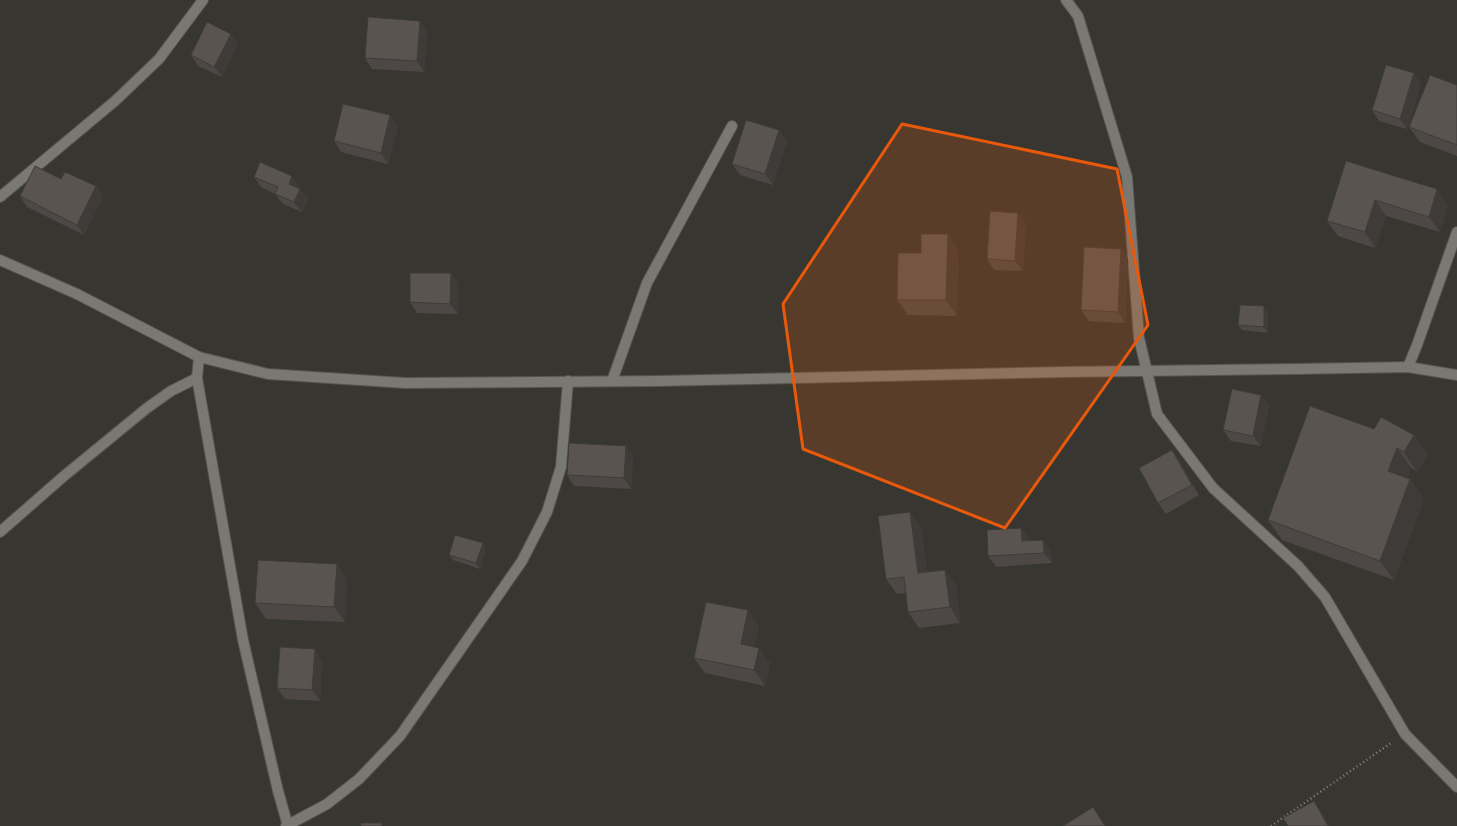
<svg xmlns="http://www.w3.org/2000/svg" width="1457" height="826" font-family="Lato,sans-serif">
<style>
.lines{fill:none;stroke-linecap:round;stroke-linejoin:round}
.minor-casing{stroke:#55544f;stroke-width:12}
.path{stroke:#868480;stroke-width:2.5;stroke-dasharray:1 3;stroke-linecap:butt}
.minor{stroke:#7a7872;stroke-width:10}
.wall{fill:#4d4846}
.shaded-wall{fill:#3f3b39}
.building{fill:#5a5451;stroke:#3f3b39}
.marked{fill:#e8590c;fill-opacity:0.2;stroke:#e8590c;stroke-width:3;stroke-linejoin:round}
</style>
<rect width="100%" height="100%" fill="#383631"/>
<g class="lines">
<defs>
<g id="minor">
<path d="M1066,0L1078,16L1127,177L1139,338L1157,414L1213,488L1298,566L1325,597L1405,734L1457,787"/>
<path d="M0,197L115,101L159,59L203,0"/>
<path d="M0,260L77,294L199,357L268,374L405,383L658,381L1063,372L1296,369L1408,367L1457,375"/>
<path d="M199,357L197,378L243,640L278,791L288,826"/>
<path d="M1408,367L1417,345L1457,232"/>
<path d="M612,381L647,283L732,126"/>
<path d="M0,532L64,476L147,408L171,391L197,378"/>
<path d="M286,826L327,804L359,779L400,736L522,561L547,512L561,467L568,381"/>
</g>
</defs>
<use href="#minor" class="minor-casing"/>
<path class="path" d="M1271,826L1391,743"/>
<use href="#minor" class="minor"/>
</g>
<g class="wall">
<path d="M420,21L427,31L424,72L372,69L365,58Z"/>
<path d="M238,44L222,77L198,66L191,55Z"/>
<path d="M1421,84L1407,129L1379,121L1372,110Z"/>
<path d="M1457,85V156L1420,142L1409,127Z"/>
<path d="M390,115L398,126L388,164L341,152L334,141Z"/>
<path d="M787,141L773,185L740,175L732,164Z"/>
<path d="M1346,161L1448,205L1440,232L1386,216L1375,248L1338,236L1327,221Z"/>
<path d="M254,177L300,187L299,188L308,199L302,212L283,204L275,194L261,187Z"/>
<path d="M61,179L96,186L103,197L84,235L27,207L20,196Z"/>
<path d="M1026,223L1023,271L994,270L987,259Z"/>
<path d="M948,234L958,250L957,316L908,315L897,300L921,253Z"/>
<path d="M1121,249L1128,259L1125,323L1089,321L1081,310Z"/>
<path d="M451,273L458,284V314L417,313L410,302Z"/>
<path d="M1268,311V333L1242,330L1238,325Z"/>
<path d="M1269,405L1261,446L1231,441L1223,430Z"/>
<path d="M1374,429L1414,435L1428,455L1417,472L1411,468L1407,478L1410,479L1424,499L1394,580L1282,540L1268,520Z"/>
<path d="M1172,450L1179,460L1199,495L1166,514L1158,503Z"/>
<path d="M633,457L631,489L574,486L567,475Z"/>
<path d="M921,527L927,572L956,585L960,623L919,628L908,612L906,593L897,594L886,579Z"/>
<path d="M1021,528L1029,539V541L1043,540L1050,550L1052,563L996,567L988,556Z"/>
<path d="M483,543L486,548L480,569L453,560L449,555Z"/>
<path d="M337,564L347,580L345,622L266,619L255,603Z"/>
<path d="M759,626L754,647L770,663L765,686L705,673L694,658Z"/>
<path d="M322,660L320,701L285,699L277,688Z"/>
</g>
<g class="shaded-wall">
<path d="M420,21L427,31L424,72L417,61Z"/>
<path d="M231,34L238,44L222,77L214,67Z"/>
<path d="M1414,73L1421,84L1407,129L1400,119Z"/>
<path d="M390,115L398,126L388,164L381,153Z"/>
<path d="M779,130L787,141L773,185L765,174Z"/>
<path d="M292,176L300,187L296,194L289,184Z"/>
<path d="M96,186L103,197L84,235L77,225Z"/>
<path d="M300,189L308,199L302,212L294,202Z"/>
<path d="M1437,189L1448,205L1440,232L1429,217Z"/>
<path d="M1375,200L1386,216L1375,248L1365,232Z"/>
<path d="M1018,213L1026,223L1023,271L1015,261Z"/>
<path d="M948,234L958,250L957,316L946,300Z"/>
<path d="M1121,249L1128,259L1125,323L1118,312Z"/>
<path d="M451,273L458,284V314L450,304Z"/>
<path d="M1264,306L1268,311V333L1264,327Z"/>
<path d="M1261,395L1269,405L1261,446L1253,436Z"/>
<path d="M1414,435L1428,455L1417,472L1404,452Z"/>
<path d="M626,446L633,457L631,489L624,478Z"/>
<path d="M1397,448L1411,468L1402,491L1388,471Z"/>
<path d="M1172,450L1179,460L1199,495L1192,485Z"/>
<path d="M1410,479L1424,499L1394,580L1380,561Z"/>
<path d="M910,512L921,527L929,588L918,573Z"/>
<path d="M1021,528L1029,539L1030,552L1022,541Z"/>
<path d="M1043,540L1050,550L1052,563L1044,553Z"/>
<path d="M483,543L486,548L480,569L476,563Z"/>
<path d="M337,564L347,580L345,622L334,607Z"/>
<path d="M945,570L956,585L960,623L950,607Z"/>
<path d="M748,610L759,626L752,660L741,644Z"/>
<path d="M759,648L770,663L765,686L754,670Z"/>
<path d="M315,649L322,660L320,701L312,690Z"/>
<path d="M1314,801L1321,811L1329,826H1328Z"/>
<path d="M1093,807L1101,818L1106,826H1105Z"/>
</g>
<g class="building">
<path d="M368,17L420,21L417,61L365,58Z"/>
<path d="M207,22L231,34L214,67L191,55Z"/>
<path d="M1386,65L1414,73L1400,119L1372,110Z"/>
<path d="M1430,75L1457,85V145L1409,127Z"/>
<path d="M343,104L390,115L381,153L334,141Z"/>
<path d="M746,120L779,130L765,174L732,164Z"/>
<path d="M1346,161L1437,189L1429,217L1375,200L1365,232L1327,221Z"/>
<path d="M260,162L292,176L289,184L300,189L294,202L275,194L278,187L254,177Z"/>
<path d="M35,166L61,179L65,172L96,186L77,225L20,196Z"/>
<path d="M990,211L1018,213L1015,261L987,259Z"/>
<path d="M921,234H948L946,300H897L898,253H921Z"/>
<path d="M1084,247L1121,249L1118,312L1081,310Z"/>
<path d="M410,273H451L450,304L410,302Z"/>
<path d="M1240,305L1264,306V327L1238,325Z"/>
<path d="M1232,389L1261,395L1253,436L1223,430Z"/>
<path d="M1310,406L1374,429L1381,417L1414,435L1404,452L1397,448L1388,471L1410,479L1380,561L1268,520Z"/>
<path d="M569,443L626,446L624,478L567,475Z"/>
<path d="M1172,450L1192,485L1158,503L1139,468Z"/>
<path d="M910,512L918,573L945,570L950,607L908,612L904,577L886,579L878,516Z"/>
<path d="M1021,528L1022,541L1043,540L1044,553L988,556L987,530Z"/>
<path d="M455,535L483,543L476,563L449,555Z"/>
<path d="M258,560L337,564L334,607L255,603Z"/>
<path d="M706,602L748,610L741,644L759,648L754,670L694,658Z"/>
<path d="M280,647L315,649L312,690L277,688Z"/>
<path d="M1314,801L1328,826H1288L1283,818Z"/>
<path d="M1093,807L1105,826H1063Z"/>
<rect x="361" y="823" width="21" height="3"/>
</g>
<path class="marked" d="M902,124L1117,169L1148,325L1005,528L803,449L783,304Z"/>
</svg>
